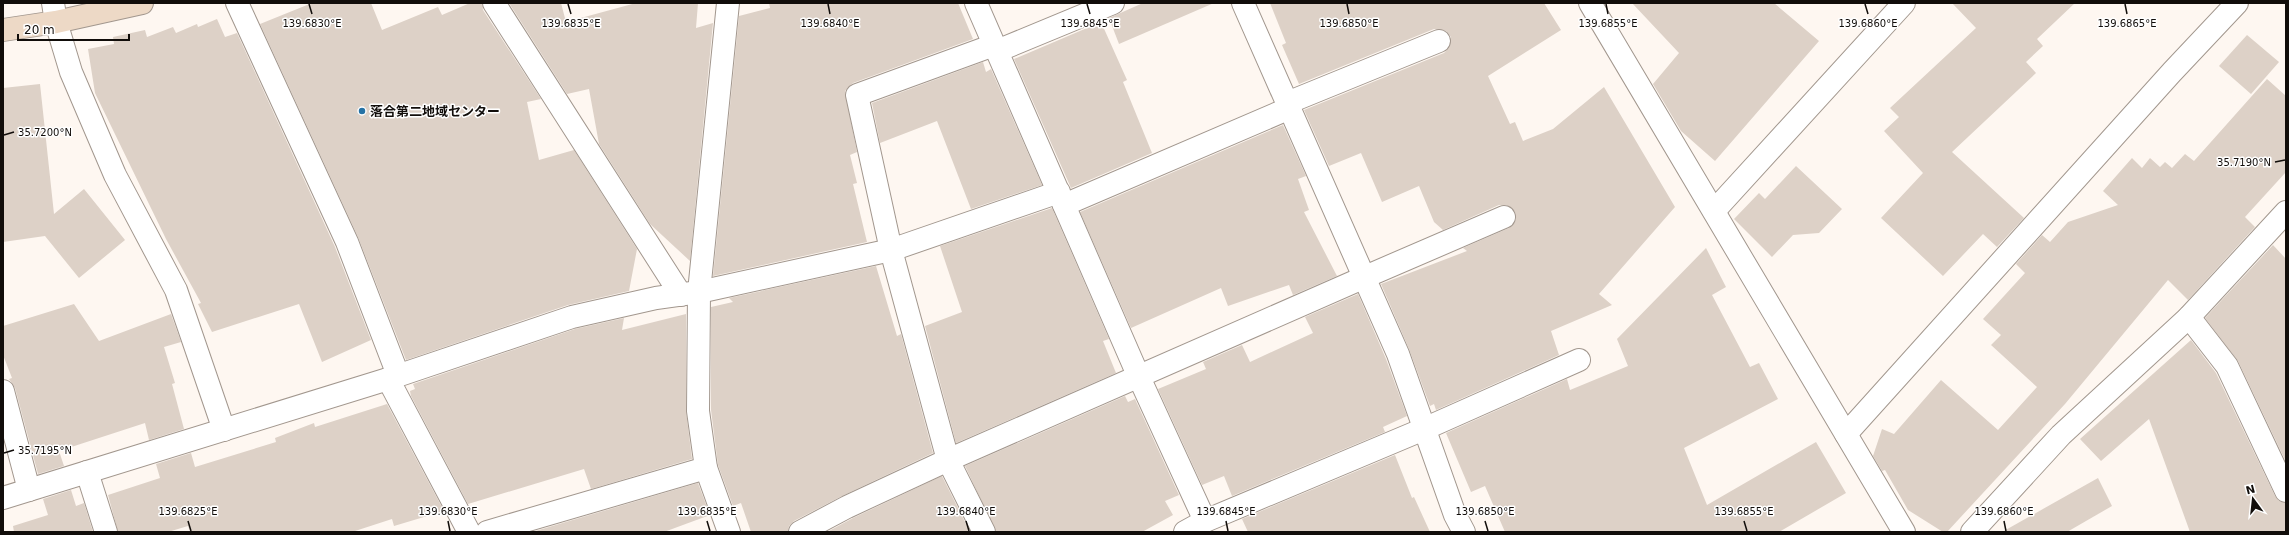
<svg xmlns="http://www.w3.org/2000/svg" width="2289" height="535" font-family="'DejaVu Sans','Noto Sans JP',sans-serif">
<style>
.building{fill:#ddd1c7}
.lines{fill:none;stroke-linecap:round;stroke-linejoin:round}
.lane-casing{stroke:#a2978e;stroke-width:24}
.street-casing{stroke:#a2978e;stroke-width:24}
.secondary-casing{stroke:#a2978e;stroke-width:24}
.lane{stroke:#fff;stroke-width:22}
.street{stroke:#fff;stroke-width:22}
.secondary{stroke:#edd9c6;stroke-width:22}
.ticks{fill:none;stroke:#110d0a;stroke-width:1.5}
.poi-dot{fill:#2572a5;stroke:#fff;stroke-width:1.5}
.labels{text-anchor:middle;dominant-baseline:central;stroke-width:3;stroke-linejoin:round;paint-order:stroke}
.poi-label{font-size:13px;font-weight:bold;fill:#110d0a;stroke:#fff;text-anchor:start}
.ticks-label{font-size:10px;text-anchor:middle;fill:#110d0a;stroke:#fff;stroke-width:3;stroke-linejoin:round;paint-order:stroke}
</style>
<rect width="100%" height="100%" fill="#fef7f1"/>
<g class="building">
<path d="M312,3H371L382,30L438,7L442,15L470,3H482L483,10L541,99L527,102L539,160L574,150L637,249L629,291L568,305L406,360L358,237L260,24Z"/>
<path d="M509,3H561L566,22L636,3H698L696,28L713,23L690,261L650,224L599,144L589,89L567,94Z"/>
<path d="M769,3H958L973,39L853,83L845,91L857,152L850,155L857,183L853,184L867,242L713,276L739,16L770,8Z"/>
<path d="M1143,3H1214L1119,44L1109,18Z"/>
<path d="M1270,3H1544L1561,30L1488,76L1510,124L1515,122L1523,141L1553,129L1604,87L1675,207L1599,294L1612,305L1551,331L1559,355L1436,410L1434,404L1430,406L1409,349L1381,284L1467,251L1463,248L1509,228L1516,219L1515,212L1506,205H1499L1443,230L1434,222L1419,186L1382,202L1361,153L1329,166L1304,110L1444,53L1449,48L1451,37L1446,31L1434,29L1299,84L1282,45L1286,43Z"/>
<path d="M1632,3H1774L1819,41L1715,161L1681,131L1653,84L1679,53Z"/>
<path d="M1952,3H2075L2037,39L2043,46L2026,62L2036,73L1952,152L2024,218L1997,247L1983,234L1943,276L1881,218L1923,173L1884,131L1899,117L1890,108L1976,28Z"/>
<path d="M217,19L225,37L237,33L335,247L371,340L322,362L299,304L212,332L198,304L201,303L166,239L95,93L88,49L114,44L113,37L145,30L147,37L173,27L176,33L197,24L198,27Z"/>
<path d="M1101,22L1127,80L1123,82L1152,153L1071,188L1014,59Z"/>
<path d="M2247,35L2279,62L2251,94L2219,66Z"/>
<path d="M983,62L986,72L991,69L1042,185L971,209L937,121L880,143L872,103Z"/>
<path d="M2267,79L2286,96V172L2245,217L2255,227L2188,300L2168,280L2065,404L1947,532H1943L1908,510L1885,470L1882,471L1873,456L1882,429L1894,434L1941,380L1998,430L2037,387L1991,345L2001,335L1983,319L2025,273L2016,264L2042,235L2050,242L2068,222L2118,205L2103,191L2132,158L2142,168L2150,158L2160,167L2165,162L2172,168L2185,154L2194,161Z"/>
<path d="M40,84L54,214L84,189L125,240L79,278L45,236L3,242V88Z"/>
<path d="M1283,125L1306,176L1298,179L1309,210L1304,212L1337,276L1293,295L1289,285L1228,306L1221,288L1131,328L1080,212Z"/>
<path d="M1796,166L1842,209L1819,233L1793,235L1772,257L1734,219L1759,193L1765,199Z"/>
<path d="M1052,208L1109,339L1103,341L1116,373L956,443L925,326L962,312L940,246Z"/>
<path d="M2273,245L2286,259V462L2238,361L2205,318Z"/>
<path d="M1706,248L1726,287L1712,295L1750,367L1759,363L1778,399L1684,448L1707,505L1816,442L1846,493L1779,532H1505L1485,486L1471,492L1446,433L1567,379L1570,390L1628,366L1617,339Z"/>
<path d="M876,266L897,336L901,334L933,453L842,496L794,521L789,526L788,532H751L741,503L733,506L718,465L711,410V307L733,302L729,298Z"/>
<path d="M1358,294L1386,359L1407,416L1383,427L1385,432L1232,496L1224,476L1202,485L1158,389L1206,369L1203,362L1242,345L1250,362L1313,333L1305,317Z"/>
<path d="M74,304L99,341L171,314L181,342L164,347L175,383L172,384L184,429L149,440L145,423L59,451L64,466L38,474L15,388L9,379L12,378L3,355V326Z"/>
<path d="M686,314V411L692,459L591,489L584,469L468,504L411,396L410,391L415,389L413,384L575,329L624,318L622,330Z"/>
<path d="M2191,340L2216,373L2275,496L2279,501L2286,503V532H2190L2149,419L2101,461L2080,439Z"/>
<path d="M1125,396L1128,402L1135,399L1179,495L1165,501L1173,515L1142,532H996L965,466Z"/>
<path d="M387,404L444,511L394,526L392,519L352,532H190L188,526L168,532H118L108,495L160,478L156,464L191,453L195,467L276,442L275,438L314,423L315,427Z"/>
<path d="M1395,455L1412,498L1414,497L1430,532H1248L1242,519Z"/>
<path d="M942,476L970,532H827L853,518Z"/>
<path d="M2098,478L2112,506L2067,532H2002Z"/>
<path d="M698,483L710,515L664,532H532Z"/>
<path d="M71,490L76,506L84,503L93,532H14L13,526L48,515L43,499Z"/>
</g>
<g class="lines">
<defs>
<g id="lane">
<path d="M237,3L347,242L398,375"/>
<path d="M1287,103L1439,41"/>
<path d="M1365,277L1504,217"/>
<path d="M699,292L891,250L1059,192"/>
<path d="M3,391L29,490"/>
<path d="M487,532L706,468"/>
<path d="M984,532L948,460L891,250L857,95L994,45"/>
</g>
<g id="street">
<path d="M53,3L56,22L71,72L115,175L176,290L224,430"/>
<path d="M494,3L681,295"/>
<path d="M728,3L699,292L698,411L706,468L729,532"/>
<path d="M976,3L1138,375L1205,521"/>
<path d="M1243,3L1398,354L1455,515L1464,532"/>
<path d="M1590,3L1904,532"/>
<path d="M997,51L1113,3"/>
<path d="M1064,205L1290,108"/>
<path d="M1714,211L1904,3"/>
<path d="M2189,317L2227,366L2286,491"/>
<path d="M388,379L469,532"/>
<path d="M1846,434L2172,72L2237,3"/>
<path d="M87,472L106,532"/>
<path d="M3,498L388,379L572,317L656,298L699,292"/>
<path d="M800,532L847,507L948,460L1365,277"/>
<path d="M1185,532L1205,521L1424,429L1579,360"/>
<path d="M1972,532L2061,435L2189,317L2286,212"/>
</g>
<path id="secondary" d="M3,30L56,22L142,3"/>
</defs>
<use href="#lane" class="lane-casing"/>
<use href="#street" class="street-casing"/>
<use href="#secondary" class="secondary-casing"/>
<use href="#lane" class="lane"/>
<use href="#street" class="street"/>
<use href="#secondary" class="secondary"/>
</g>
<path class="ticks" d="M309,4L312,14M568,4L571,14M828,4L830,14M1087,4L1090,14M1347,4L1349,14M1606,4L1608,14M1865,4L1868,14M2125,4L2127,14M4,135L14,132M2275,162L2285,160M4,453L14,450M188,521L191,531M448,521L450,531M707,521L710,531M966,521L969,531M1226,521L1228,531M1485,521L1488,531M1744,521L1747,531M2004,521L2006,531"/>
<circle class="poi-dot" cx="362" cy="111" r="4"/>
<g class="labels">
<g class="poi-label">
<text x="370" y="111">落合第二地域センター</text>
</g>
</g>
<g class="ticks-label">
<text x="312" y="27">139.6830°E</text>
<text x="571" y="27">139.6835°E</text>
<text x="830" y="27">139.6840°E</text>
<text x="1090" y="27">139.6845°E</text>
<text x="1349" y="27">139.6850°E</text>
<text x="1608" y="27">139.6855°E</text>
<text x="1868" y="27">139.6860°E</text>
<text x="2127" y="27">139.6865°E</text>
<text x="45" y="136">35.7200°N</text>
<text x="2244" y="166">35.7190°N</text>
<text x="45" y="454">35.7195°N</text>
<text x="188" y="515">139.6825°E</text>
<text x="448" y="515">139.6830°E</text>
<text x="707" y="515">139.6835°E</text>
<text x="966" y="515">139.6840°E</text>
<text x="1226" y="515">139.6845°E</text>
<text x="1485" y="515">139.6850°E</text>
<text x="1744" y="515">139.6855°E</text>
<text x="2004" y="515">139.6860°E</text>
</g>
<rect width="2289" height="535" fill="none" stroke="#110d0a" stroke-width="8"/>
<g transform="translate(2253 499) rotate(345)" stroke="#ffffff" stroke-width="3" paint-order="stroke">
<path d="M0-3L7 15L0 10L-7 15Z" fill="#110d0a"/>
<text y="-6" font-size="11" font-weight="bold" text-anchor="middle" fill="#110d0a">N</text>
</g>
<path d="M18 34v6h111v-6" fill="none" stroke="#110d0a" stroke-width="2"/>
<text x="24" y="34" font-size="12" fill="#110d0a" stroke="#ffffff" stroke-width="3" paint-order="stroke">20 m</text>
</svg>
